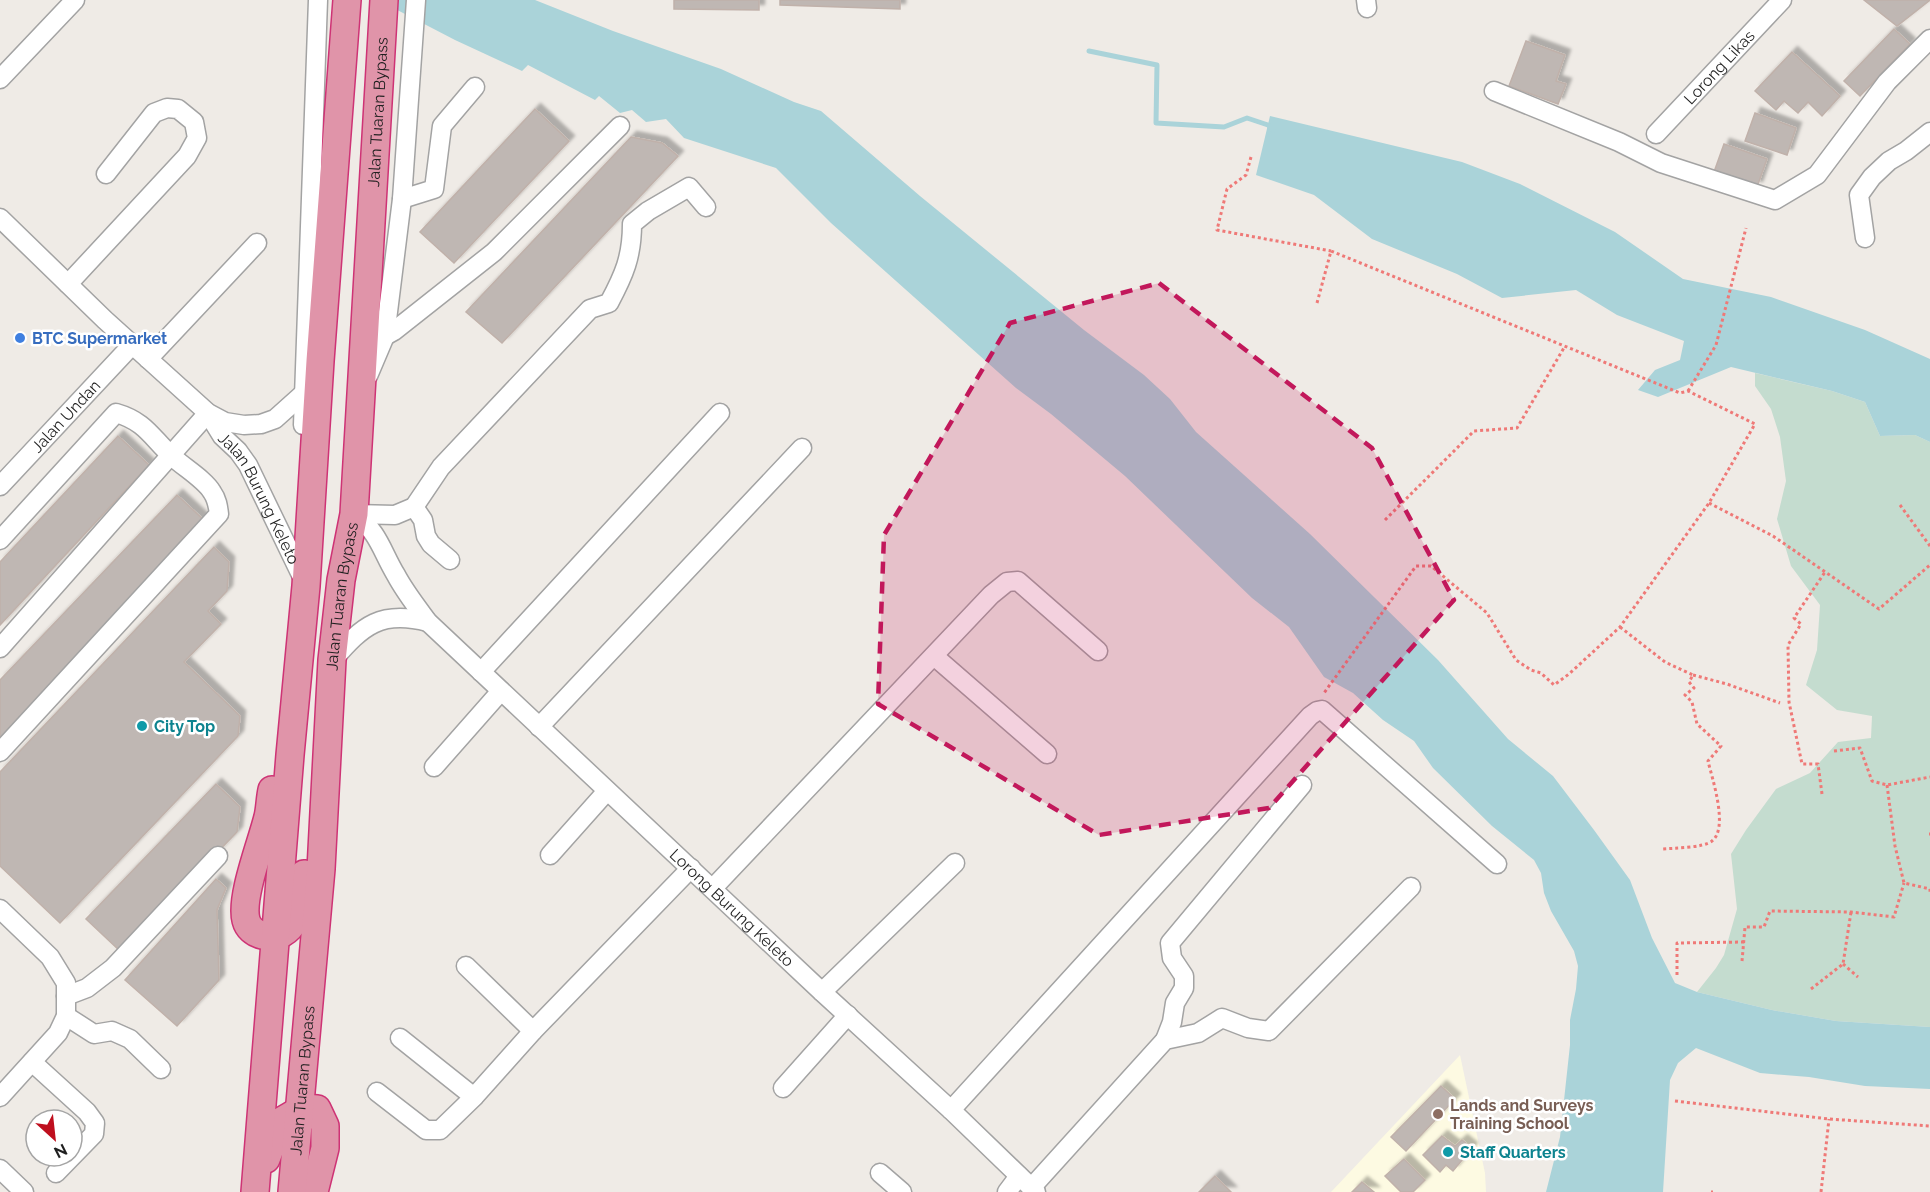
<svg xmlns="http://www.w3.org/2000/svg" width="1930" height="1192" font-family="Raleway,sans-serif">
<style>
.education{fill:#fdfae2}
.wetland{fill:#c4dccf}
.water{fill:#aad3d9}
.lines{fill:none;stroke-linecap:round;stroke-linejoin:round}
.stream{stroke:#aad3d9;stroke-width:5}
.building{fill:#bfb7b3;stroke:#c0b1aa;stroke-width:1.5;filter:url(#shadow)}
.minor-casing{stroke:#a3a3a3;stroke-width:21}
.highway-casing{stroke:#ce3375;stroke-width:30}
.path{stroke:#ef7977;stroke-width:3;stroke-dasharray:3 3;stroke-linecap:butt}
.minor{stroke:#fff;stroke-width:18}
.highway{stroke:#e094a9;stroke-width:27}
.marked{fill:#c2185b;fill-opacity:0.2;stroke:#c2185b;stroke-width:4.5;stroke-dasharray:12 8;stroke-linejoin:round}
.shop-dot{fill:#3f7fe0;stroke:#fff;stroke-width:2}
.culture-dot{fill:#0f9aa8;stroke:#fff;stroke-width:2}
.education-dot{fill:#8d6e63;stroke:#fff;stroke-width:2}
.labels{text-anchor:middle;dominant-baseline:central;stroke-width:5;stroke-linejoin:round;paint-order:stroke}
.street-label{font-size:16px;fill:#1f1f1f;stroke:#fff}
.shop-label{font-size:16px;font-weight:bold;fill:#366cbe;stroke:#fff;text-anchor:start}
.culture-label{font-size:16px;font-weight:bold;fill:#0d838f;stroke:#fff;text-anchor:start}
.education-label{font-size:16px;font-weight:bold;fill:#785e54;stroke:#fff;text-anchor:start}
</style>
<defs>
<filter id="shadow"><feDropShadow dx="5.5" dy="-5.5" stdDeviation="1.5" flood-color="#0004"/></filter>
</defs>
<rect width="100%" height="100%" fill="#efebe6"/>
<path class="education" d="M1460,1055L1485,1173L1486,1192H1331Z"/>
<path class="wetland" d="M1755,373L1832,391L1865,402L1880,436L1915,435L1930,442V1027L1836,1021L1772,1010L1697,992L1716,968L1724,955L1737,909L1731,854L1746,830L1776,789L1810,773L1838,742L1871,738L1872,716L1837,710L1806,685L1817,650L1820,605L1791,566L1777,519L1786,481L1780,437L1771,409L1755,386Z"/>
<g class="water">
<path d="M378,0H535L613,31L721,69L794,102L821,111L920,196L1084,330L1144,375L1170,399L1196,432L1310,534L1438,660L1508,739L1553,776L1594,830L1630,880L1652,938L1675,983L1697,992L1772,1010L1836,1021L1930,1027V1089L1865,1086L1809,1077L1760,1073L1696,1048L1678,1063L1670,1080L1663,1192H1546L1560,1137L1570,1045V1020L1576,989L1578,966L1574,951L1551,911L1544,893L1541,873L1534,860L1492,826L1433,768L1414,741L1383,720L1353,693L1324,677L1289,627L1252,598L1125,476L1051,414L1016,388L831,223L776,168L684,138L666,119L646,122L632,110L620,113L599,96L595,100L528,65L522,71L455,40Z"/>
<path d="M1270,116L1462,162L1520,184L1615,232L1683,279L1771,297L1865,330L1930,359V442L1915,435L1880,436L1865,402L1832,391L1731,367L1658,397L1638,390L1655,370L1680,360L1684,341L1617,315L1576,290L1502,298L1457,274L1372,239L1314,195L1256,175Z"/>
</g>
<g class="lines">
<path class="stream" d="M1089,51L1157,65L1156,123L1224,127L1247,118L1268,125L1273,130"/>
</g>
<g class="building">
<path d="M674,0H759V10L674,9Z"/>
<path d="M780,0H900V9L780,5Z"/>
<path d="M1864,0H1930L1897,26Z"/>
<path d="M1894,29L1910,44L1860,96L1844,81Z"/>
<path d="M1526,41L1565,55L1556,81L1566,84L1558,104L1509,86Z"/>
<path d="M1792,52L1840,96L1822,116L1808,102L1798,113L1784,101L1776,110L1755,91Z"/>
<path d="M535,109L569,141L454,263L420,232Z"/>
<path d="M1755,113L1796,128L1787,155L1745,141Z"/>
<path d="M631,137L662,143L678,156L502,343L466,312Z"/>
<path d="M1724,144L1767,159L1757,187L1714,172Z"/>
<path d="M118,436L149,465L0,625V562Z"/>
<path d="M177,495L206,522L0,739V680Z"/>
<path d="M214,547L229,562L227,591L208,611L221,624L184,662L240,716L238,736L60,923L0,866V772Z"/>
<path d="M216,784L240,807L237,832L121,952L86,919Z"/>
<path d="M216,879L226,888L217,910L219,980L177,1026L125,980Z"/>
<path d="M1441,1086L1455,1099L1406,1151L1391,1137Z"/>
<path d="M1442,1136L1455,1146L1462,1140L1472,1148L1453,1171L1446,1165L1440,1172L1423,1155Z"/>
<path d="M1404,1159L1425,1180L1413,1192H1401L1385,1176Z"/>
<path d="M1215,1176L1231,1192H1199Z"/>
<path d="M1362,1182L1374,1192H1352Z"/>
</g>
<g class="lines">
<defs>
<g id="minor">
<path d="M1366,0L1367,8"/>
<path d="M0,79L75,0"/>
<path d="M1494,91L1619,142L1661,163L1775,200L1817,175L1887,82L1930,39"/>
<path id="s1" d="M1656,134L1782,0"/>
<path d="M402,199L434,189L442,126L475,87"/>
<path d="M0,218L105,320L208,413L225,422L244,425L261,424L275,419L304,393"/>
<path d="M1865,238L1859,195L1872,177L1889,161L1906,151L1930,132"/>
<path d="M68,284L187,156L197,138L194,122L178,109L167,108L154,113L106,174"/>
<path d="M385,336L394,331L494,252L620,126"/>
<path d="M148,359L257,243"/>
<path d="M368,376L385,336L402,199L416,0"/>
<path id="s2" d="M209,415L222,436L238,451L248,465L305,583"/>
<path d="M303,425L318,0"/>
<path id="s3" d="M0,486L132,345"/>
<path d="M414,507L423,520L426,536L431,544L450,560"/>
<path id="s4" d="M354,514C379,532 381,550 396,575C405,592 417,607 428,622L822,992L951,1110L1036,1192"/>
<path d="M354,514L395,515L414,507L441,467L590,309L609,303C624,275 632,257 632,224L648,211L689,187L706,207"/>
<path d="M0,540L116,413C147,422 152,439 174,458C185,468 205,480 212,492C217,499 218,506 219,514L0,752"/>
<path d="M0,648L208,413"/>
<path d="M934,656L1047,754"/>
<path d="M333,660C363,625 381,610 428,622"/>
<path d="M481,672L720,413"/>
<path d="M539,727L802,448"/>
<path d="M434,767L501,691"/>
<path d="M550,855L607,791"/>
<path d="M713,888L991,595L1007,582L1018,581L1098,651"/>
<path d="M0,909L50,957L66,983V1016L58,1033L0,1097"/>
<path d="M466,966L533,1031"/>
<path d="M822,992L955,863"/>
<path d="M66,996L87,988L113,968L218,856"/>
<path d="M66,1016L94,1034L112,1031L130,1039L161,1069"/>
<path d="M400,1038L474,1097"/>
<path d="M1165,1040L1172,1022L1175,1003L1184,988V976L1172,958L1170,943L1302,785"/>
<path d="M32,1062L87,1112L95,1123L94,1134L56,1173"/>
<path d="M783,1088L848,1015"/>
<path d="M377,1092L426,1130H440L474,1097L533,1031L691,868"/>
<path d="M951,1110L1310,716L1317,711L1322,710L1497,864"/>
<path d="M0,1169L24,1192"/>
<path d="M880,1173L902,1192"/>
<path d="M1031,1188L1165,1040L1198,1033L1222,1018L1248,1028L1269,1031L1411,887"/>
<path d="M1007,1192L1019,1176"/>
</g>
<g id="highway">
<path d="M272,790C270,799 270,809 268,817C262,842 240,897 246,920C248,928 254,933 262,935C299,942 301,901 304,874"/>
<path d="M266,1159L280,1122L304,1108L317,1109L325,1126V1148L314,1192"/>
<path d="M255,1192L290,755L306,586L320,361L347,0"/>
<path id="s5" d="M292,1192L321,869L332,660L341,580L354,514L384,0"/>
</g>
</defs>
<use href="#minor" class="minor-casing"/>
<use href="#highway" class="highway-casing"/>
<g class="path">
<path d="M1251,157L1246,175L1227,189L1217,230L1331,251"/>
<path d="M1317,303L1331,251L1680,393L1688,391L1755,424L1709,503L1620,627L1569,674L1554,685L1541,673L1531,670L1516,660L1487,613L1431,566H1416L1324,693"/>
<path d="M1688,391L1716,345L1746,228"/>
<path d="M1709,503L1773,536L1879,609L1930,565"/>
<path d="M1900,505L1930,546"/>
<path d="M1385,520L1474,431L1517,428L1565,346"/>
<path d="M1620,627L1665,662L1693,675L1689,682L1694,688L1685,695L1692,702L1697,724L1721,746L1708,761C1712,778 1729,828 1712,841C1703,848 1674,848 1662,849"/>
<path d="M1693,675L1727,684L1780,703"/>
<path d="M1834,751L1860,748L1872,781L1887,785L1930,777"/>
<path d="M1887,785L1895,846L1904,883L1930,889V892"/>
<path d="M1822,794L1818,764H1802L1789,702L1788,645L1801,624L1794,618L1825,572"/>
<path d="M1929,834H1930"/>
<path d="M1742,961L1745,927H1764L1770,911L1851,912L1894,917L1904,883"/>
<path d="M1843,964L1858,977"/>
<path d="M1677,975V943L1744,942"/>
<path d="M1811,989L1843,964L1851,912"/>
<path d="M1675,1101L1829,1119L1930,1126"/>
<path d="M1711,1192H1713"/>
<path d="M1821,1192L1829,1119"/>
</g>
<use href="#minor" class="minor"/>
<use href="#highway" class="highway"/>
</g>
<path class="marked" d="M1159,283L1372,448L1454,600L1269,808L1099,835L878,704L884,535L1010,323Z"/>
<circle class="shop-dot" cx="20" cy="338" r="6"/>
<g class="culture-dot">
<circle cx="142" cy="726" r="6"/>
<circle cx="1448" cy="1152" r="6"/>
</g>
<circle class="education-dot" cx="1438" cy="1114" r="6"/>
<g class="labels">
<g class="street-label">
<text stroke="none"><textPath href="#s1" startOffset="92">Lorong Likas</textPath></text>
<text stroke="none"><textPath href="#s5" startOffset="1084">Jalan Tuaran Bypass</textPath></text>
<text stroke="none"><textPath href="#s3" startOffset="96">Jalan Undan</textPath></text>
<text stroke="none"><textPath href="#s2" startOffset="98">Jalan Burung Keleto</textPath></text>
<text stroke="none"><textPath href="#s5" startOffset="598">Jalan Tuaran Bypass</textPath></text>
<text stroke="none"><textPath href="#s4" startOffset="549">Lorong Burung Keleto</textPath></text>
<text stroke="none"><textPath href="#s5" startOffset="112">Jalan Tuaran Bypass</textPath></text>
</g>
<g class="shop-label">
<text x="32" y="338">BTC Supermarket</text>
</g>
<g class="culture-label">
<text x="154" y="726">City Top</text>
<text x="1460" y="1152">Staff Quarters</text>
</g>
<g class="education-label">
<text x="1450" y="1105">Lands and Surveys<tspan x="1450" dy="18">Training School</tspan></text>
</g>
</g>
<g transform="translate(54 1138) rotate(153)"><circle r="28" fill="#ffffff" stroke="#a5a5a5" stroke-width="1.5"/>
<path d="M0-4.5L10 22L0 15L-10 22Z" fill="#bf0f1e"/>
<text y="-9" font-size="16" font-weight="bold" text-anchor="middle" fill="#1f1f1f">N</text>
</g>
</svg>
